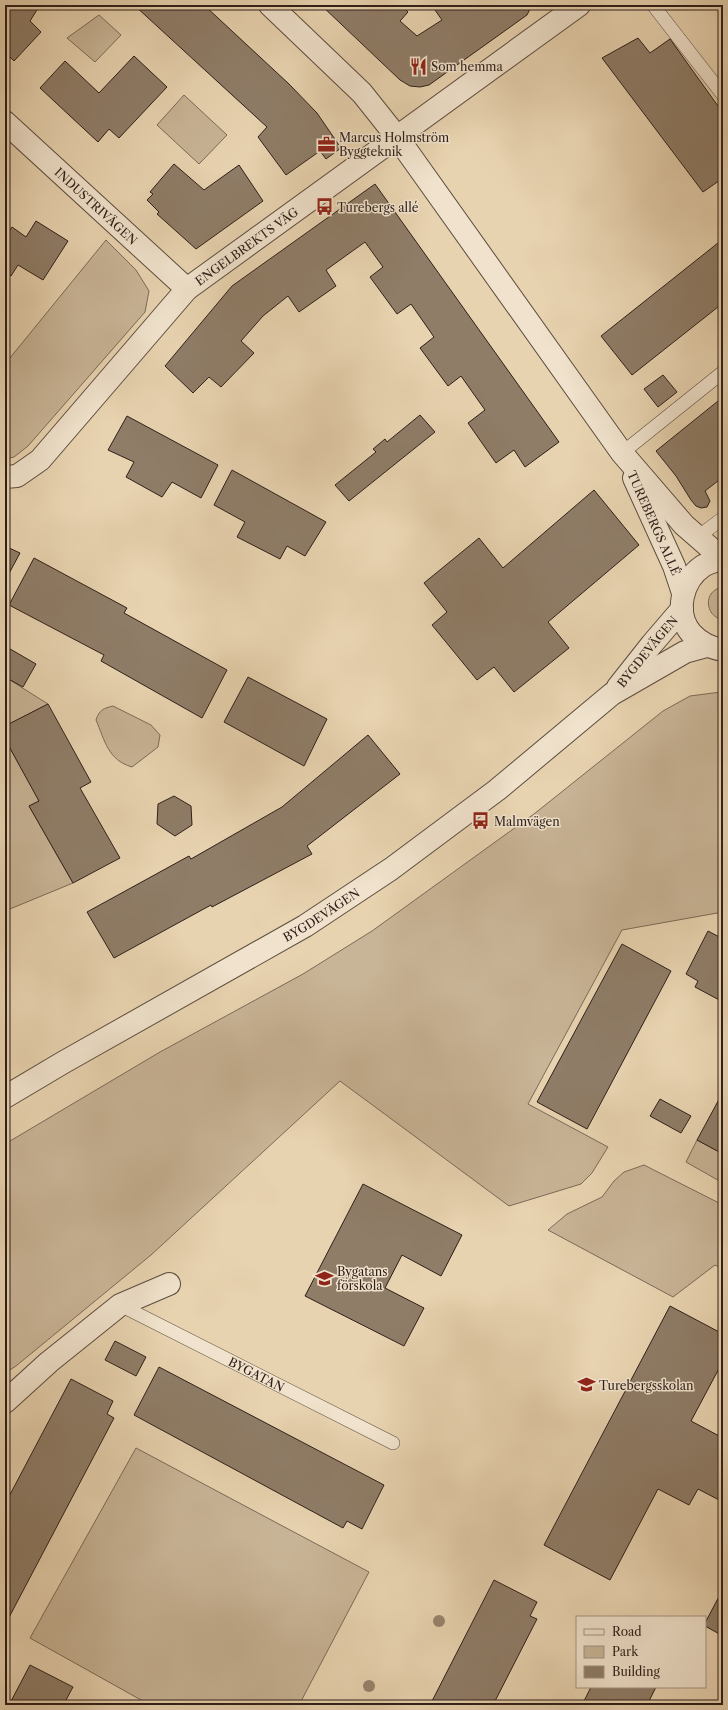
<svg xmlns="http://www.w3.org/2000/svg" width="728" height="1710" font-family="'Libre Caslon Text',serif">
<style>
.green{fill:#c8b496;stroke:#7b6a58}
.building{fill:#8f7d68;stroke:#2e1f19}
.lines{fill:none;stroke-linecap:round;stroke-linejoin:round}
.service-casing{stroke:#5c4c3f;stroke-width:14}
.minor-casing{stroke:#5c4c3f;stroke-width:24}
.tertiary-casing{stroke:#5c4c3f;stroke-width:24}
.service{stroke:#f0e2cc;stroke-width:13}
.minor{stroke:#f0e2cc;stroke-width:22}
.tertiary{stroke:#f0e2cc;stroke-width:22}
.tree{fill:#97846e}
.labels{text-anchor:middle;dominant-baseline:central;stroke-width:3;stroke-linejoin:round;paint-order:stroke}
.poi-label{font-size:12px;fill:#2e1f19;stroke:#f0e2cc;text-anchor:start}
.street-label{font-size:12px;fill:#2e1f19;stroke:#f0e2cc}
</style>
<rect width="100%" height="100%" fill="#e8d3b0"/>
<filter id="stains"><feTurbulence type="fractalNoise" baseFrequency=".005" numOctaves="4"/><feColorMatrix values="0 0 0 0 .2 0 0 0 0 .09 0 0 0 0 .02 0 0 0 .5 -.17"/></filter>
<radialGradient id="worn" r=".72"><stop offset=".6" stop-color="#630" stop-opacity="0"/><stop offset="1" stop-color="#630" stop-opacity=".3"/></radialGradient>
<g class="green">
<path d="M99,15L121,35L95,62L67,38Z"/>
<path d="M184,95L227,135L199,164L157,125Z"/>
<path d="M106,240L136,270L149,291L145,312L28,446L14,457L5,459V364Z"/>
<path d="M723,587V620C704,616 703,590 723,587Z"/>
<path d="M5,677L48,704L5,726Z"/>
<path d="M721,692L723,693V912L622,930L528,1104L608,1147L592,1173L581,1184L509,1206L340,1081L151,1255L16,1366L5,1373V1144L160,1052L303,974L372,931L534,814L663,711L690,696Z"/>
<path d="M113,706L151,725L160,735L158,747L132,767C108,760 105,741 96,720C99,710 104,708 113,706Z"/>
<path d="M5,739L39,801L29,806L73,883L5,911Z"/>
<path d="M697,1140L723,1154V1183L686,1162Z"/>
<path d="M644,1165L723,1205V1269L715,1265L673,1297L548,1230L567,1214L602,1197L614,1181L624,1172Z"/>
<path d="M136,1448L369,1572L299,1705H150L30,1638Z"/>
</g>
<g class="building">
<path d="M5,5H40L30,21L41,32L14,61L5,52Z"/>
<path d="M134,5H204L289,84L317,113L341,148L326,159L320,151L286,175L258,137L267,127Z"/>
<path d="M321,5H401L408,12L400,21L417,36L442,20L435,10L442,5H532L527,15L429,85L420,87L410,86L400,80Z"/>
<path d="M638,38L650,53L670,39L723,113V178L703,192L602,58Z"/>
<path d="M134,56L167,87L119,138L109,129L98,142L40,88L65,61L99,93Z"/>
<path d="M174,164L204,190L239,165L263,201L196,249L157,214L159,212L147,200L153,194L150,192Z"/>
<path d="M375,184L559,442L525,467L514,450L496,463L468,423L485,410L461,376L448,386L420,348L434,337L411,304L397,314L370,277L383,267L365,242L326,270L336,286L299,312L288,296L263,316L241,341L254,353L221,387L209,377L193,393L165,366L232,286Z"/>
<path d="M36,221L68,241L43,280L18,265L11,276L5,273V238L12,227L26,237Z"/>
<path d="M723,239V303L632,375L601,336Z"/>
<path d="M663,375L677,392L658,407L644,389Z"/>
<path d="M723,397V477L705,491L710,501L707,507L701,508L696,506L691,500L676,476L656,451Z"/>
<path d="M420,415L435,432L349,501L335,485L376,452L373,449L385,439L387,442Z"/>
<path d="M127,416L218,465L201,498L172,482L162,497L126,477L134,462L108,450Z"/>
<path d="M232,470L326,522L305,556L287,546L280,559L237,537L245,522L214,505Z"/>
<path d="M594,490L639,545L548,622L569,648L514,692L494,667L477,680L432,625L447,612L424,583L479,538L503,568Z"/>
<path d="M5,546L20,553L5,581Z"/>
<path d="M34,558L127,608L124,613L227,670L202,718L101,661L104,655L9,605Z"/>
<path d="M5,646L36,664L23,687L5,677Z"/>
<path d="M248,677L327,719L304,766L224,722Z"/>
<path d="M48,704L91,782L80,788L120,858L73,883L29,806L39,801L5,739V726Z"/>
<path d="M368,735L400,774L307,846L312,854L212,907L211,905L114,958L87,912L189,856L191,859L282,807Z"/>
<path d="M174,796L191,806L192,825L175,836L157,824L158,804Z"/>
<path d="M708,931L723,939V1002L695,987L698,981L686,974Z"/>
<path d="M622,944L671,971L587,1129L537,1102Z"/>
<path d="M723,1092V1154L697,1140Z"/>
<path d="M660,1099L691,1116L681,1133L650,1116Z"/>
<path d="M363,1184L462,1235L441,1276L402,1255L385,1288L424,1308L404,1346L305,1296Z"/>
<path d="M670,1306L723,1334V1361L691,1421L723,1438V1502L698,1489L689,1505L658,1489L610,1580L544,1545Z"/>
<path d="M115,1341L146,1357L136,1376L105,1360Z"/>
<path d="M159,1367L384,1485L362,1529L347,1521L343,1528L134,1415Z"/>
<path d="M71,1379L113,1401L107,1414L114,1418L5,1625V1504Z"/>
<path d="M494,1580L537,1602L530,1616L537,1619L493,1705H430Z"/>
<path d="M723,1589V1636L705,1626V1623Z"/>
<path d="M30,1665L73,1687L66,1700L72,1704V1705H9Z"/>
<path d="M591,1687H656L647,1705H582Z"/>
</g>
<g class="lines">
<defs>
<g id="service">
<path d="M653,5L723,95"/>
<path d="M622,453L723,372"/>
<path d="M698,537L723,518"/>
<path id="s1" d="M120,1305L393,1443"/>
</g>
<g id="minor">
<path d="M270,5L362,93L397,137L622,453L684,525L723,559"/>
<path id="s2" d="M5,122L187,289"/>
<path id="s3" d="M5,477L17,476L40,460L187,289L579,5"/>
<path d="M634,478L674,566L683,593"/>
<path d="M5,1402L49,1362L120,1305L169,1284"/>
</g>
<g id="tertiary">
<path d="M723,559C716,561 709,562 703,566C682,580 674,613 691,633C699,642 711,648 723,650"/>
<path id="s4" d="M618,687L652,644L682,609"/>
<path id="s5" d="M5,1097L64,1062L305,926L391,869L497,790L612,694L685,652L707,646"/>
</g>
</defs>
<use href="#service" class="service-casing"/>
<use href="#minor" class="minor-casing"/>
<use href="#tertiary" class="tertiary-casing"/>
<use href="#service" class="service"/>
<use href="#minor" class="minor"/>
<use href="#tertiary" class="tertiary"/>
</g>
<g class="tree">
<circle cx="439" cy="1621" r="6"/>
<circle cx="369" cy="1686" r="6"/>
</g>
<defs>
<symbol id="restaurant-bare" viewBox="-9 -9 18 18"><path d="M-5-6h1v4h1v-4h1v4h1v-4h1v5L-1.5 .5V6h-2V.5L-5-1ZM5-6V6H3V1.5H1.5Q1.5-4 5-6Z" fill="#8f2418" stroke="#f0e2cc" stroke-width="2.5" paint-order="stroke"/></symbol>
<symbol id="office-bare" viewBox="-9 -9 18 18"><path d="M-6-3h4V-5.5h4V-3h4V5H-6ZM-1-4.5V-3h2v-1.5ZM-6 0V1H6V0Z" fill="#8f2418" stroke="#f0e2cc" stroke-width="2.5" paint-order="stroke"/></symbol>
<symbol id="bus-bare" viewBox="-9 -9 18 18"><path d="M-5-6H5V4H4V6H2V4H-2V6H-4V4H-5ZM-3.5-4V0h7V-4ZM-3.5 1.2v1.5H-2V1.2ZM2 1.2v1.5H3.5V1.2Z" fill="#8f2418" stroke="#f0e2cc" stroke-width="2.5" paint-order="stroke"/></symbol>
<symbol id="school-bare" viewBox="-9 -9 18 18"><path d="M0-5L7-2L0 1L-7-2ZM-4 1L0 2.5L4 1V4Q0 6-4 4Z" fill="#8f2418" stroke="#f0e2cc" stroke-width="2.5" paint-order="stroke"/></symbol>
</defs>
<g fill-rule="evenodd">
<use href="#restaurant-bare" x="406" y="54" width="25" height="25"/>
<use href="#office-bare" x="314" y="132" width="25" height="25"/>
<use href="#bus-bare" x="312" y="194" width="25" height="25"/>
<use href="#bus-bare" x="468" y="808" width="25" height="25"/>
<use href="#school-bare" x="312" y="1266" width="25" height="25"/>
<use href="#school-bare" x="574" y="1372" width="25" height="25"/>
</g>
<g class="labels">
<g class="poi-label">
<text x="431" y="66">Som hemma</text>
<text x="339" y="137">Marcus Holmström<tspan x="339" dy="14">Byggteknik</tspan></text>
<text x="337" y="207">Turebergs allé</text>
<text x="494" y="821">Malmvägen</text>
<text x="337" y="1271">Bygatans<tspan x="337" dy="14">förskola</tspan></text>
<text x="599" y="1385">Turebergsskolan</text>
</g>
<g class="street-label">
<text stroke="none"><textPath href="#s2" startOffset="124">INDUSTRIVÄGEN</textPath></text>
<text stroke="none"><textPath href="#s3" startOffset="339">ENGELBREKTS VÄG</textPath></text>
<text transform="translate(654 523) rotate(66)">TUREBERGS ALLÉ</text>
<text stroke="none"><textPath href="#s4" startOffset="46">BYGDEVÄGEN</textPath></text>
<text stroke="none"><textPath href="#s5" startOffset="365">BYGDEVÄGEN</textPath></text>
<text stroke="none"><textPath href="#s1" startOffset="153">BYGATAN</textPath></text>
</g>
</g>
<rect width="728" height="1710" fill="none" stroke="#e8d3b0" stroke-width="20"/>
<rect x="6" y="6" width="716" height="1698" fill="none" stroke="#2e1f19" stroke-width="2"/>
<rect x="10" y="10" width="708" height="1690" fill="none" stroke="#2e1f19"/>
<rect x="576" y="1616" width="130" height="72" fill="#f0e2cc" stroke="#a29484"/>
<rect x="584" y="1629" width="20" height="6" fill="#f0e2cc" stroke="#a29484"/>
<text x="612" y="1636" font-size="12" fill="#2e1f19">Road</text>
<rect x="584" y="1646" width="20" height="12" fill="#c8b496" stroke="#a29484"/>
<text x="612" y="1656" font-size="12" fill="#2e1f19">Park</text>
<rect x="584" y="1666" width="20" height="12" fill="#8f7d68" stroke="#a29484"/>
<text x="612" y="1676" font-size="12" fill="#2e1f19">Building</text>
<rect width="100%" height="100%" filter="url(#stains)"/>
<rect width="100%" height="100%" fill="url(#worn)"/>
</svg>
